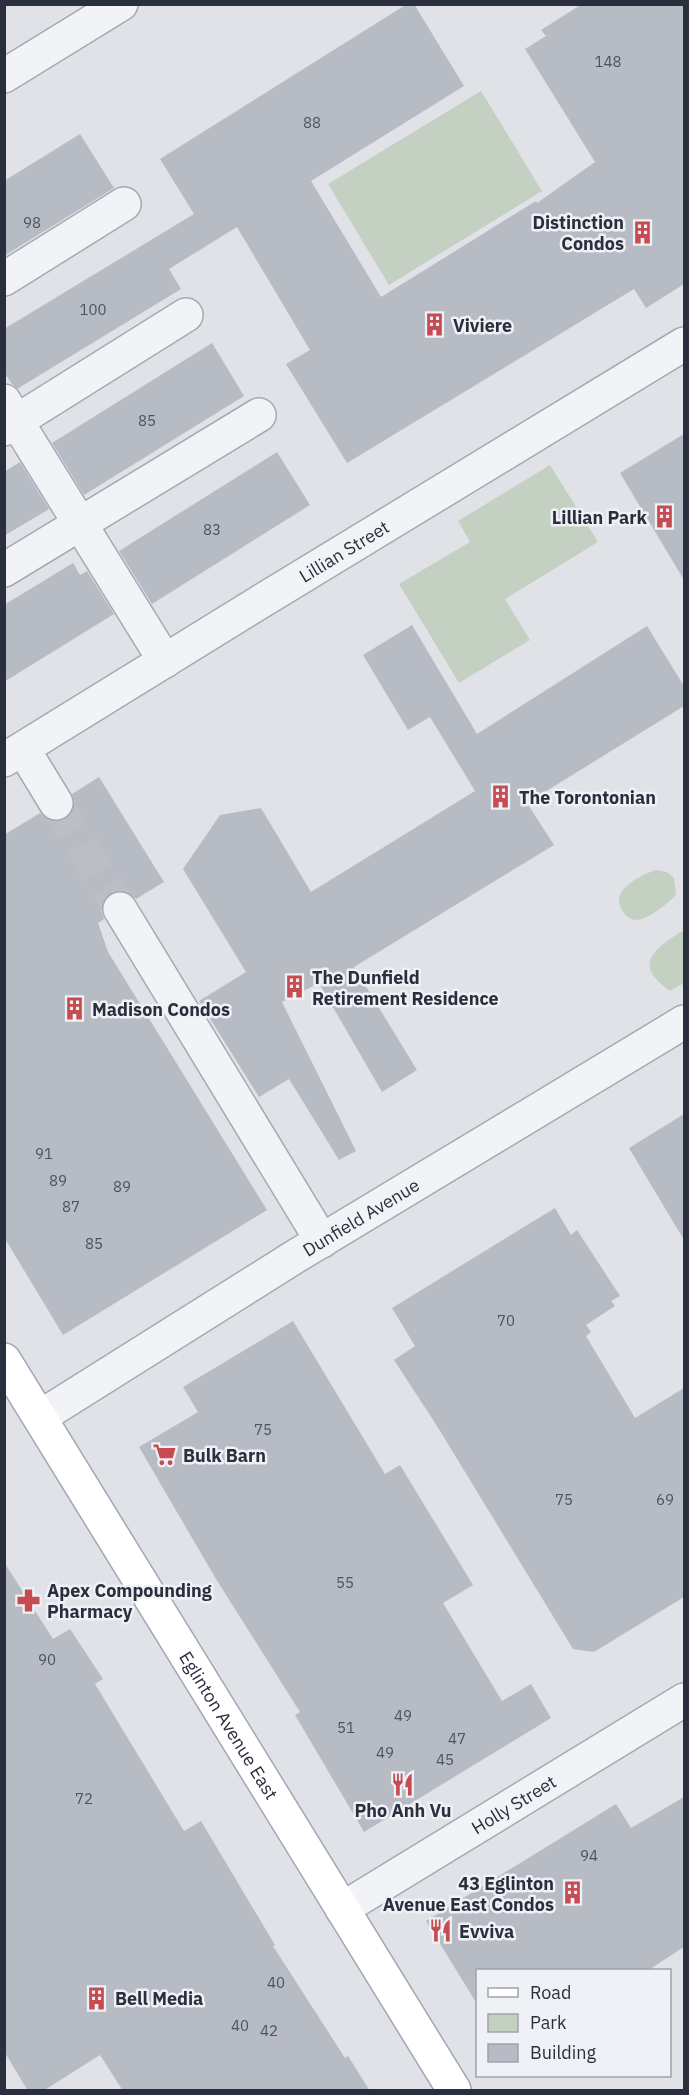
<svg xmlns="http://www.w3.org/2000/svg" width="689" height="2095" font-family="'IBM Plex Sans',sans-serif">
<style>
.green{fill:#c4d1c2}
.building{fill:#b7bbc4}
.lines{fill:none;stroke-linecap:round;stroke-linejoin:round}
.minor-tunnel{stroke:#bcbec6;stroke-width:33;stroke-dasharray:33 16;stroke-linecap:butt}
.minor-casing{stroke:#a6a9b2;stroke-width:36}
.major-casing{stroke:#a0a6b3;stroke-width:36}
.minor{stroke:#f2f3f7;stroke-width:33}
.major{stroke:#fff;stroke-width:33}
.labels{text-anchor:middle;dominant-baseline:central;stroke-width:5;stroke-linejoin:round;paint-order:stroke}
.number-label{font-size:15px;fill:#4d5260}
.poi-label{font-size:18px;font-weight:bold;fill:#2a2f3e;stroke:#eff1f6;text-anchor:start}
.street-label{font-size:18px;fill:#2a2f3e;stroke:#eff1f6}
</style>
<rect width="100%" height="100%" fill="#e0e2e8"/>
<g class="green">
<path d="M481,91L542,191L389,285L328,184Z"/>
<path d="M550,465L598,542L505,599L530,640L459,683L399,584L470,542L458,521Z"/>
<path d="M656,870L667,872L674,878L676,895C669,902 648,920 637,920C631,920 625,916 622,910C609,890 641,875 656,870Z"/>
<path d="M684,930V983L670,991C631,964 655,948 684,930Z"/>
</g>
<g class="building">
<path d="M407,4H414L464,86L311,181L381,297L536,201L537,203L595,162L525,49L546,36L541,30L582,4H684V284L646,308L634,289L347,463L286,364L310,350L237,227L169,269L181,289L17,389L12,384L4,372V329L194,214L160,159Z"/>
<path d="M80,134L114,188L4,256V181Z"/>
<path d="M212,343L244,396L84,495L52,443Z"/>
<path d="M684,434V580L620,473Z"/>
<path d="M277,452L310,505L152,604L119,551Z"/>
<path d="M20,462L49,509L4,536V472Z"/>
<path d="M73,563L80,575L87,571L114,614L4,682V605Z"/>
<path d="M412,625L477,734L647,626L684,686V706L527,803L554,845L354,967L417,1070L382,1092L319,983L282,1002L356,1151L339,1160L289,1079L259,1097L199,1001L246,972L183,869L220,815L261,808L311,892L475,791L430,717L408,730L363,655Z"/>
<path d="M99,777L164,882L136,899L129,893L120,890L111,893L104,900L101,910L104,919L98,923L108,952L267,1210L63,1335L4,1237V835L40,813L48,820L56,822L66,819L72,812L75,803L72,794Z"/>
<path d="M684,1114V1240L629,1148Z"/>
<path d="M555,1208L571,1235L577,1230L620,1296L611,1301L615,1306L586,1325L591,1332L586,1336L635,1418L684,1388V1597L594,1652L573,1649L437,1426L394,1360L415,1346L392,1308Z"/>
<path d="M293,1321L385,1474L400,1465L473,1585L443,1603L502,1701L531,1684L551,1718L364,1832L295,1715L300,1712L216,1579L139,1447L198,1412L183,1387Z"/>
<path d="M4,1562L53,1639L70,1629L103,1679L95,1684L184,1831L201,1821L275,1945L273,1946L345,2058L348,2056L370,2091H123L100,2055L43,2091H28L4,2051Z"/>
<path d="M684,1797V1947L647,1971H477V2004L426,1921L616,1804L631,1828Z"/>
</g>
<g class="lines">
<path class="minor-tunnel" d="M56,803L120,909"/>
<defs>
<g id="minor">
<path d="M4,76L121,4"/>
<path d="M4,279L124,204"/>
<path d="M4,401L165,661"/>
<path d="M4,429L186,315"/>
<path d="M4,570L259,415"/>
<path d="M23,749L56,803"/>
<path id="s1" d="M4,760L260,602L684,344"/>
<path d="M120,909L322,1241"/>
<path id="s2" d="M40,1417L296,1256L684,1022"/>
<path id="s3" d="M342,1909L684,1700"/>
</g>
<g id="major">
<path id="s4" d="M4,1360L454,2090"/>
</g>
</defs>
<use href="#minor" class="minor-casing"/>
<use href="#major" class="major-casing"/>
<use href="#minor" class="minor"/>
<use href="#major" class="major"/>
</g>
<defs>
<symbol id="building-bare" viewBox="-9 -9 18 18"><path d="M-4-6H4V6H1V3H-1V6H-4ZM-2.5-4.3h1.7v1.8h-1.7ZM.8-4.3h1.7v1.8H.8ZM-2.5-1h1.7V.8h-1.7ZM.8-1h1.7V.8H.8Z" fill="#c64c52" stroke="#eff1f6" stroke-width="2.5" paint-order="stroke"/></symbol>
<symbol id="supermarket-bare" viewBox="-9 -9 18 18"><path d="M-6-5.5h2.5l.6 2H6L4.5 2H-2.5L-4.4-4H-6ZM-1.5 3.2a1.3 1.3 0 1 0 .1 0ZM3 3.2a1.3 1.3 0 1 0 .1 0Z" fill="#c64c52" stroke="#eff1f6" stroke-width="2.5" paint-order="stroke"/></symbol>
<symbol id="pharmacy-bare" viewBox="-9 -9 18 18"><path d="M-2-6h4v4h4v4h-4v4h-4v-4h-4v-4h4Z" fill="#c64c52" stroke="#eff1f6" stroke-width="2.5" paint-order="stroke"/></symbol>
<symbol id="restaurant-bare" viewBox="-9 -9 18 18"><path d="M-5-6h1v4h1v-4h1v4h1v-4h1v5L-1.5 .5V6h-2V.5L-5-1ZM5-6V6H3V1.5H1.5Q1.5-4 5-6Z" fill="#c64c52" stroke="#eff1f6" stroke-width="2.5" paint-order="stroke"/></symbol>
</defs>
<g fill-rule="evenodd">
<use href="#building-bare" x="626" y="216" width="33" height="33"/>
<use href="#building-bare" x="418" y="308" width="33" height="33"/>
<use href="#building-bare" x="648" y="500" width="33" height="33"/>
<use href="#building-bare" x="484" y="780" width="33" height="33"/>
<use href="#building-bare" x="278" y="970" width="33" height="33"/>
<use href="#building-bare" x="58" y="992" width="33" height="33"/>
<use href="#supermarket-bare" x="148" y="1438" width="33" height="33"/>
<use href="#pharmacy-bare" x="12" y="1584" width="33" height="33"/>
<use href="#restaurant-bare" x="386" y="1768" width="33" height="33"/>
<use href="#building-bare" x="556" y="1876" width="33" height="33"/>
<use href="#restaurant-bare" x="424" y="1914" width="33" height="33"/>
<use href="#building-bare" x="80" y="1982" width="33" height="33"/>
</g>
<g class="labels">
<g class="number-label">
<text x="608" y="61">148</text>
<text x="312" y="122">88</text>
<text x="32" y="222">98</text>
<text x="93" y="309">100</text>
<text x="147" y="420">85</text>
<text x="212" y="529">83</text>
<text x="44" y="1153">91</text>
<text x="58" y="1180">89</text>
<text x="122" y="1186">89</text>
<text x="71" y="1206">87</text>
<text x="94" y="1243">85</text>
<text x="506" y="1320">70</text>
<text x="263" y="1429">75</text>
<text x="564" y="1499">75</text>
<text x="665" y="1499">69</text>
<text x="345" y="1582">55</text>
<text x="47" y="1659">90</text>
<text x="403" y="1715">49</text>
<text x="346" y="1727">51</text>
<text x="457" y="1738">47</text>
<text x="385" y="1752">49</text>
<text x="445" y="1759">45</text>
<text x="84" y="1798">72</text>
<text x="589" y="1855">94</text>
<text x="276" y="1982">40</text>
<text x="240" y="2025">40</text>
<text x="269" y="2030">42</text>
</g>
<g class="poi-label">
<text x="624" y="222" text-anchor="end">Distinction<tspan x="624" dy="21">Condos</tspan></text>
<text x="453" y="325">Viviere</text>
<text x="647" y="517" text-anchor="end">Lillian Park</text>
<text x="519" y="797">The Torontonian</text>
<text x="312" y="977">The Dunfield<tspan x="312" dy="21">Retirement Residence</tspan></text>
<text x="92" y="1009">Madison Condos</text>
<text x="183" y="1455">Bulk Barn</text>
<text x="47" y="1590">Apex Compounding<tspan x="47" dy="21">Pharmacy</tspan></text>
<text x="403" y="1810" text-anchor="middle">Pho Anh Vu</text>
<text x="554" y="1883" text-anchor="end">43 Eglinton<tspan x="554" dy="21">Avenue East Condos</tspan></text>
<text x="459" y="1931">Evviva</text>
<text x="115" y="1998">Bell Media</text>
</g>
<g class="street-label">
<text stroke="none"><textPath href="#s1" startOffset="399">Lillian Street</textPath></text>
<text stroke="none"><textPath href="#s2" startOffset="378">Dunfield Avenue</textPath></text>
<text stroke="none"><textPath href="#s4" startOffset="429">Eglinton Avenue East</textPath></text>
<text stroke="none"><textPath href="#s3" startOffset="201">Holly Street</textPath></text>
</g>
</g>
<rect width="689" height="2095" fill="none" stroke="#2a2f3e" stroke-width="12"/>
<rect x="476" y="1969" width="195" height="108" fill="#eff1f6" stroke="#a0a3ac" stroke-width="1.5"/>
<rect x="488" y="1988" width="30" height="9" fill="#ffffff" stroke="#a0a3ac" stroke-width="1.5"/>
<text x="530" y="1999" font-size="18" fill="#2a2f3e">Road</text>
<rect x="488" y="2014" width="30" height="18" fill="#c4d1c2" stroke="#a0a3ac" stroke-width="1.5"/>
<text x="530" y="2029" font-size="18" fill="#2a2f3e">Park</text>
<rect x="488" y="2044" width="30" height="18" fill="#b7bbc4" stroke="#a0a3ac" stroke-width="1.5"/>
<text x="530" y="2059" font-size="18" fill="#2a2f3e">Building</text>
</svg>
